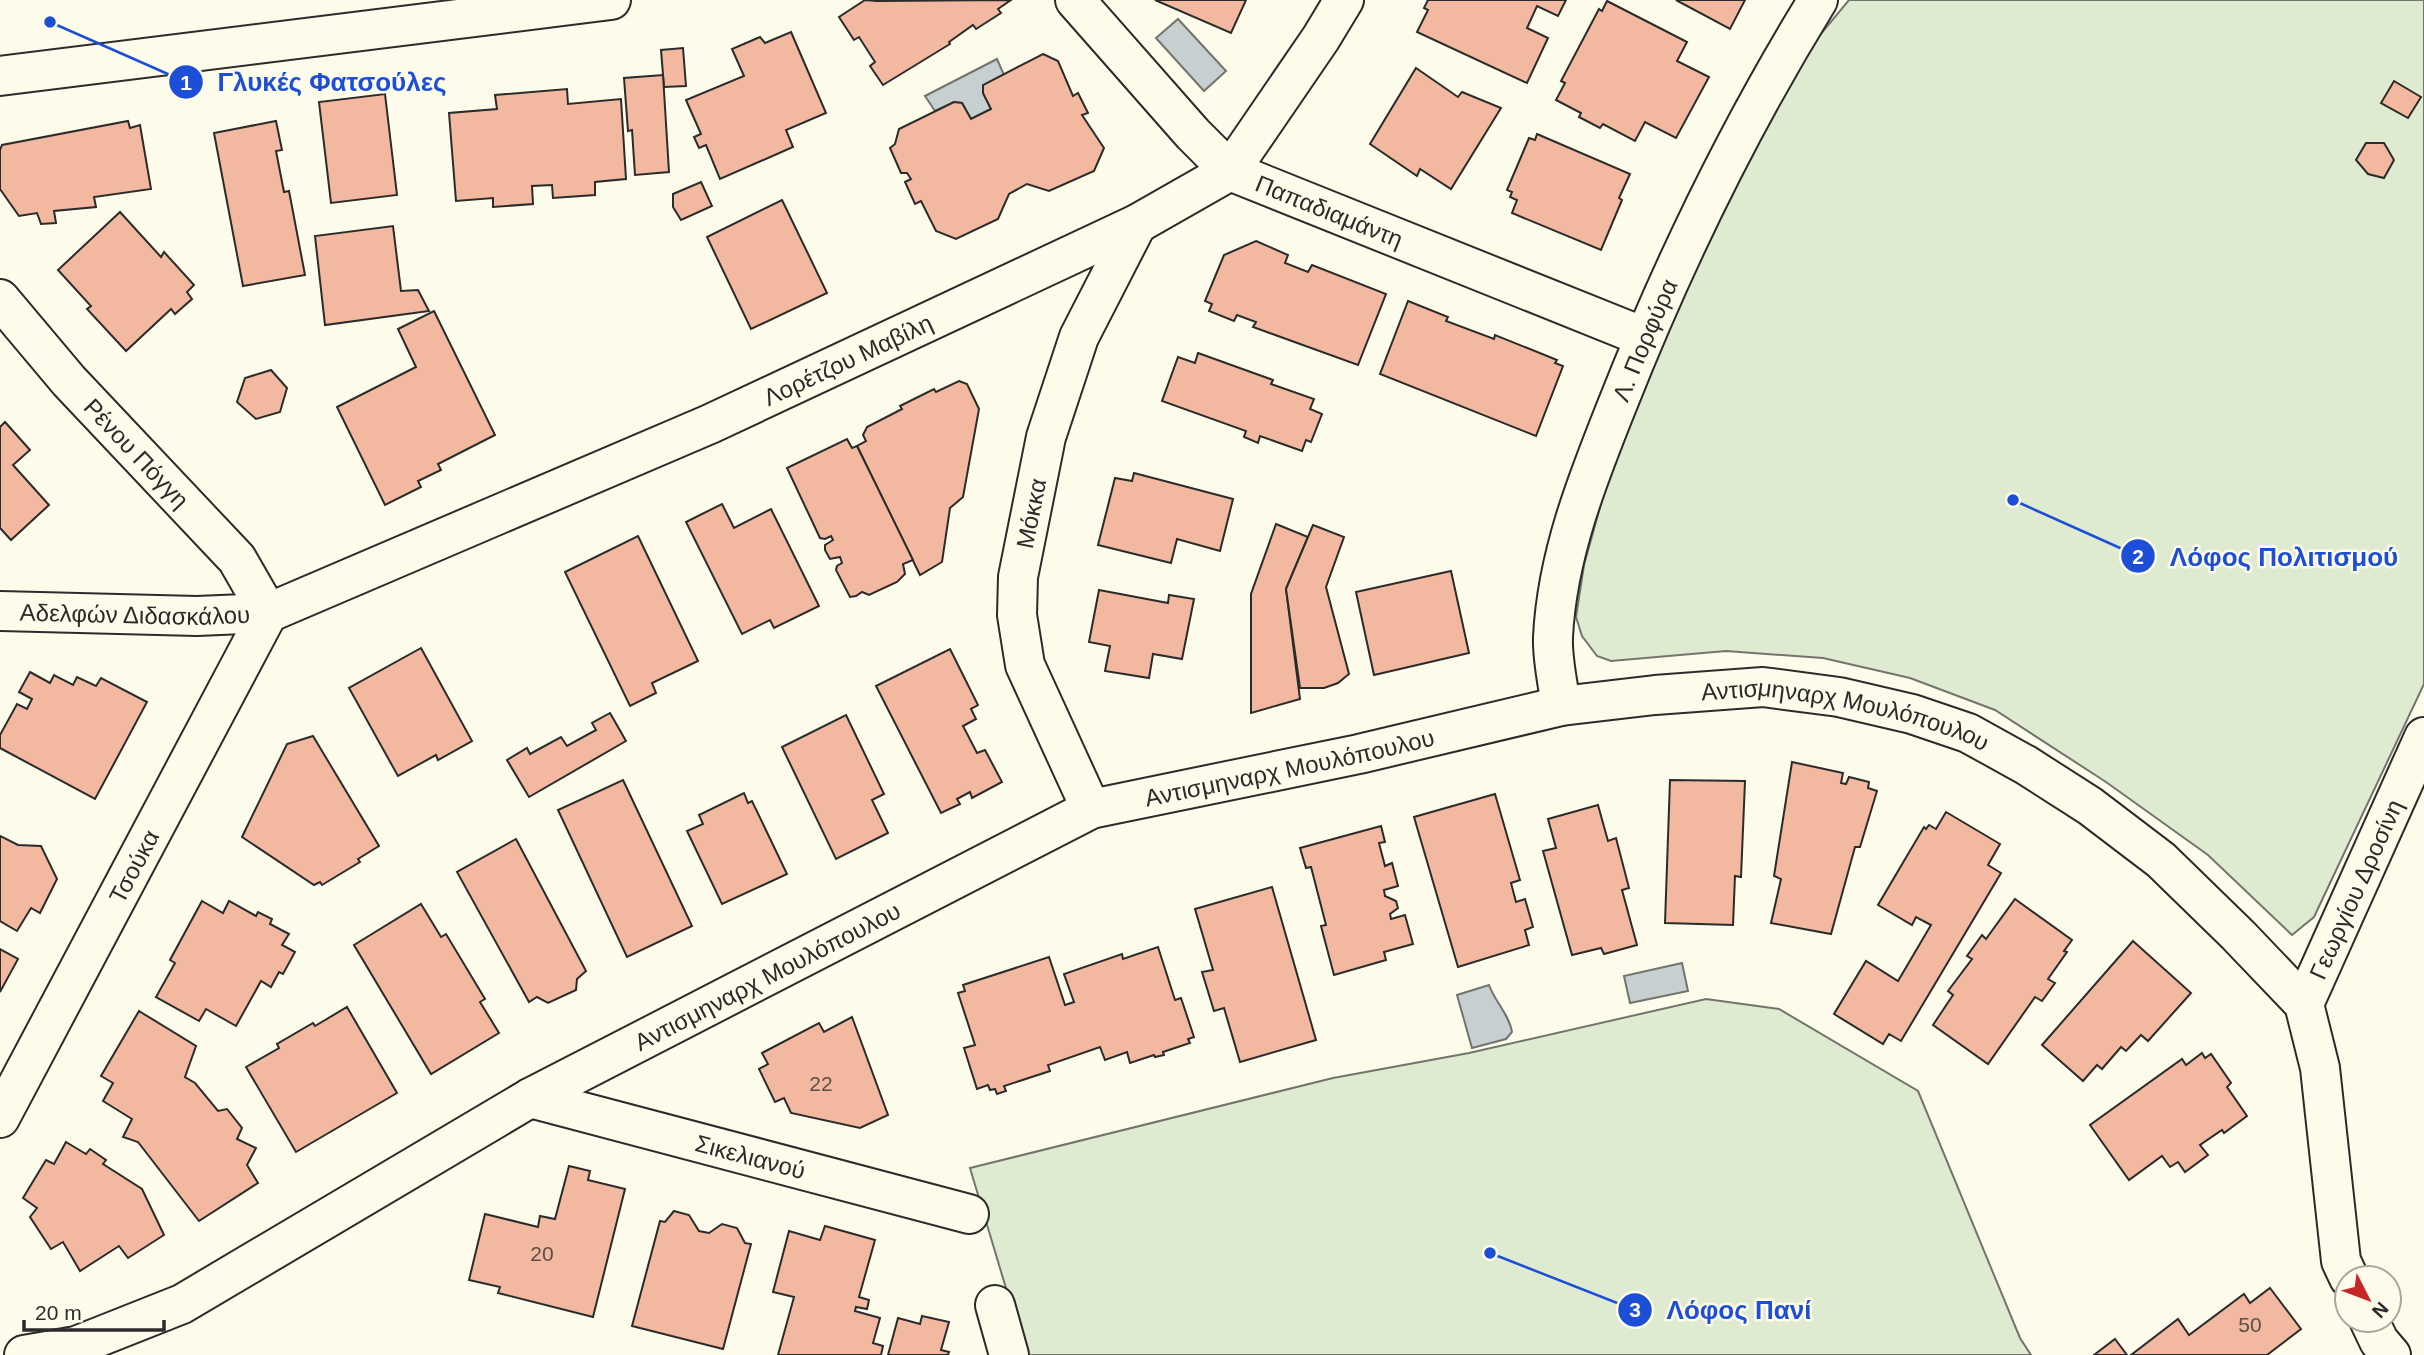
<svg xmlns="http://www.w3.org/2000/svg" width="2424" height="1355" font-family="Helvetica,sans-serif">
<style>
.green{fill:#deebd1;stroke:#74746e;stroke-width:2}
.water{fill:#c7d0d0;stroke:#74746e;stroke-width:2}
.building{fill:#f2b8a0;stroke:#2b2b2b;stroke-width:2}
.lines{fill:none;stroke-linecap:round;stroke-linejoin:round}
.minor-casing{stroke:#2b2b2b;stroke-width:42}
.minor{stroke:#fdfbea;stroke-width:38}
.labels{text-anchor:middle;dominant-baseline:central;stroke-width:5;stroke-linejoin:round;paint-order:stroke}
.number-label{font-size:21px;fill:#5d4e48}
.street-label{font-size:24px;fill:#2b2b2b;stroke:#fdfbea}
.leader{fill:none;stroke:#1d4ed8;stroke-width:2.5}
.callout-dot{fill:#1d4ed8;stroke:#fdfbea;stroke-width:2.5}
.mark-label{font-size:21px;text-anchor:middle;font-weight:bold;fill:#fff}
.callout-label{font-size:26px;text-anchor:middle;font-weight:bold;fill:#1d4ed8;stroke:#fdfbea;stroke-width:5;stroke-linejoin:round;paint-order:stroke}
</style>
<rect width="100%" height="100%" fill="#fdfbea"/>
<g class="green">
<path d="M1849,0H2424V684L2314,917L2292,935L2208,855L2106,782L1995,710L1910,678L1823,658L1726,651L1611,661L1597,656L1582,636L1576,617L1584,565L1620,435L1765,117L1819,36Z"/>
<path d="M1706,999L1779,1009L1918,1091L2020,1338L2031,1355H1026L970,1168L1333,1078L1469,1053Z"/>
</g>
<g class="water">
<path d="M1178,19L1226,71L1204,91L1156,38Z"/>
<path d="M997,59L1004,75L983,93L991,109L971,119L962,103L954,102L935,111L925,96Z"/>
<path d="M1682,963L1688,991L1630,1003L1624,976Z"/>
<path d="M1489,985C1495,1002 1509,1014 1512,1032L1506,1039L1472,1048L1457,995Z"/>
</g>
<g class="building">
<path d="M865,0L877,1L1011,0L998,9L1001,13L976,29L973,25L949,42L950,44L883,85L870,66L875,62L859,37L854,40L839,17Z"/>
<path d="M1155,0H1246L1231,33Z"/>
<path d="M1428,0H1566L1558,16L1537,6L1527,28L1548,38L1527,83L1417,32L1428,10L1424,8Z"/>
<path d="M1676,0H1745L1730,29Z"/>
<path d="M1607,1L1687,42L1677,61L1709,77L1676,138L1645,122L1635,141L1603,124L1600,128L1579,117L1581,113L1556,100L1565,83L1561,81L1599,9L1602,11Z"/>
<path d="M791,32L826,113L786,130L793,147L720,179L706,145L699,148L694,137L701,134L686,100L744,76L732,49L760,37L765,43Z"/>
<path d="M683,48L686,86L664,87L661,50Z"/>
<path d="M1043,54L1058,61L1073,96L1078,93L1088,113L1082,115L1104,148L1094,171L1049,191L1027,184L1009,194L998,219L956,239L936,231L921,201L915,204L905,182L911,179L907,173H901L890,148L895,144L899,129L954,102L962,103L971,119L991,109L983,93V85Z"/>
<path d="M1416,68L1458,97L1462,92L1501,108L1451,189L1420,169L1417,176L1370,144Z"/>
<path d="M663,75L669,172L635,175L632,130L628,131L624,78Z"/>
<path d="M2394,81L2421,97L2408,118L2381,103Z"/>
<path d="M567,89L568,104L621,99L626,179L595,182V195L553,198L552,185L532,186L533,204L493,207V198L456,201L449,113L497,109L495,95Z"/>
<path d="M385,94L397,195L331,203L319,102Z"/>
<path d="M128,121L130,128L140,125L151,189L94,197L96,207L54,211L56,223L41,224L37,213L19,216L0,189V150L2,145Z"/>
<path d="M276,121L282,150L276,151L284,192L289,191L305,275L243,286L214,133Z"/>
<path d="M1537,134L1630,174L1619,198L1622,200L1601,250L1512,213L1517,200L1510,197L1512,192L1507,190L1529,138L1535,140Z"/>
<path d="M2366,143H2384L2394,160L2384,178L2368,174L2356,160Z"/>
<path d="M701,182L712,206L681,220L673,207V194Z"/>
<path d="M782,200L827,293L751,329L707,237Z"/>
<path d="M120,212L161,257L164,252L194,285L187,292L192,299L175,314L171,309L126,351L87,309L91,306L58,270Z"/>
<path d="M393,226L401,291L418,290L429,311L325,325L315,236Z"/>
<path d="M1256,241L1288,255L1285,263L1308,272L1312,265L1386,294L1358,365L1253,327L1256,322L1237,315L1234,321L1209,311L1212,304L1205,301L1224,255Z"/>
<path d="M1408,301L1448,317L1446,321L1494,339L1495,335L1557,360L1555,363L1563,366L1536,436L1380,374Z"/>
<path d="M434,311L495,435L438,464L441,470L418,481L421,487L385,505L337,407L416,367L398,329Z"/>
<path d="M1198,353L1273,380L1271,384L1314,399L1310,409L1322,414L1311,442L1306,440L1302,451L1260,436L1258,443L1244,437L1246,431L1162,401L1178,357L1195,363Z"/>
<path d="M271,370L287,388L280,412L256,419L237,402L245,378Z"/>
<path d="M959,381L967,384L979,409L963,497L950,508L942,562L920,575L857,446L866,441L863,435L867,427L902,409L900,406L934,389L936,392Z"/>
<path d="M5,422L30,450L13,465L49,505L11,540L0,528V427Z"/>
<path d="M847,439L852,448L857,446L913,560L903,564L905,574L897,582L869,595L862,592L856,596L850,597L836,570L837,566L842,563L840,557L830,559L825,550V545L833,540L831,536L825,539L820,538L787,468Z"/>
<path d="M1134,473L1233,499L1220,551L1177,539L1171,563L1098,545L1115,478L1132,481Z"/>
<path d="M722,504L734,528L771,509L819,606L774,628L770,620L742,634L686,522Z"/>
<path d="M1276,524L1308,537L1286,589L1300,699L1251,713V594Z"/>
<path d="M1313,525L1344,537L1326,587L1349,674L1338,683L1324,688H1300L1286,589Z"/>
<path d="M638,536L698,661L652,683L656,693L630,706L565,572Z"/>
<path d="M1451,571L1469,653L1374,675L1356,592Z"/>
<path d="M1099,590L1168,603L1169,595L1194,599L1182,659L1153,654L1149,678L1105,671L1110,646L1089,642Z"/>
<path d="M421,648L472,741L438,760L436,755L398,776L349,688Z"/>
<path d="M950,649L978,705L971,709L976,719L963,726L977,753L985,750L1002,782L972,798L970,792L957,799L960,804L941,813L876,686Z"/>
<path d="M30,672L50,683L54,675L73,685L77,677L96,686L101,678L147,702L95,799L0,748V735L17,704L27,709L32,699L19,692Z"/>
<path d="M610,713L626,741L529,797L507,760L527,748L530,754L561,737L567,746L596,730L592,723Z"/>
<path d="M846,715L884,794L872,800L888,833L836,859L782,747Z"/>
<path d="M313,736L379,846L358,859L360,862L322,885L320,882L314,885L242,837L287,744Z"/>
<path d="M1792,762L1843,773L1841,783L1846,784L1849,777L1869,782L1868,788L1877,791L1860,847H1855L1831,934L1771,923L1781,879L1774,876Z"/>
<path d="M623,780L692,926L627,957L558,810Z"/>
<path d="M1670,780L1745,781L1741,877L1735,876L1733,925L1665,923Z"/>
<path d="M744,793L748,803L752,801L787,874L722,904L687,831L703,824L699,815Z"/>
<path d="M1495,794L1520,880L1511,883L1516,902L1525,899L1533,927L1525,930L1529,945L1458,967L1414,817Z"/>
<path d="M1598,805L1608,841L1616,838L1629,888L1622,890L1637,945L1604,954L1601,948L1572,955L1543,851L1556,848L1548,819Z"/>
<path d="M1946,812L2000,844L1988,865L2001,873L1901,1041L1889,1034L1883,1044L1834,1014L1866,961L1898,981L1931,925L1916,917L1912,925L1878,905L1924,827L1926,829L1929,825L1936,829Z"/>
<path d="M1381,826L1385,842L1379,843L1385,866L1392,863L1398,886L1384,890L1385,896L1396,901L1398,908L1390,914L1391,919L1405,915L1413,944L1384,952L1386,960L1334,975L1321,926L1326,925L1311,867L1306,868L1300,848Z"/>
<path d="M0,836L18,845L41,846L57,879L40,913L31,908L17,931L0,921Z"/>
<path d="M516,839L586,971L577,979L576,990L548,1003L537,997L529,1002L457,872Z"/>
<path d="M1272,887L1316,1040L1240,1062L1224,1008L1214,1011L1202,972L1213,970L1195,909Z"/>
<path d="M2015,899L2072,940L2064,951L2067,952L2048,979L2055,983L2042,1001L2035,997L1988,1064L1933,1025L1953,995L1948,991L1972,959L1967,956L1982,935L1986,939Z"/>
<path d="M202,901L223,913L229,901L256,916L258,912L272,919L270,924L289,934L282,945L295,952L283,974L279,972L271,987L261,981L236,1026L206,1009L199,1021L156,997L175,963L170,960Z"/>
<path d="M421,904L441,937L446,934L485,999L480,1002L499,1033L431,1074L354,945Z"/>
<path d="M2133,941L2191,993L2148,1041L2141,1035L2126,1051L2121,1047L2102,1069L2097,1065L2083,1081L2042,1045Z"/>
<path d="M1158,947L1175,1000L1181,998L1194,1037L1188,1039L1190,1043L1163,1052L1164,1055L1155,1057L1154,1055L1130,1063L1127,1052L1105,1060L1100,1047L1048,1065L1050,1071L1004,1086L1006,1091L997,1094L995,1089L990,1090L988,1085L977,1089L964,1048L975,1045L958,993L965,991L963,985L1049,957L1065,1005L1074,1002L1064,974L1122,954L1123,959Z"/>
<path d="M0,949L18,959L0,992Z"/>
<path d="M347,1007L397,1093L296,1152L246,1067L279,1048L277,1044L313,1023L315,1026Z"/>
<path d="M139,1011L196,1046L185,1077L195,1083L218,1111L227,1109L242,1128L237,1139L256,1148L247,1165L258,1183L199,1221L138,1142L123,1137L132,1119L103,1101L113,1083L101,1076Z"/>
<path d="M852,1017L888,1115L860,1128L791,1113L784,1098L775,1102L759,1069L768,1064L762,1053L819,1023L824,1032Z"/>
<path d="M2202,1053L2205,1058L2211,1054L2231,1083L2227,1087L2247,1116L2224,1133L2222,1130L2200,1145L2208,1155L2185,1172L2178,1162L2170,1167L2162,1156L2129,1180L2090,1125L2182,1059L2186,1065Z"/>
<path d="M66,1142L86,1154L90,1149L106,1160L103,1164L142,1189L164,1235L128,1258L119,1246L80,1271L63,1242L51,1249L30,1217L37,1208L23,1198L46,1160L54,1164Z"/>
<path d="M569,1166L590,1171L588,1180L625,1189L593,1317L498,1293L500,1287L469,1280L485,1214L538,1227L540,1216L555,1219Z"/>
<path d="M674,1211L689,1215L699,1231L709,1233L722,1224L737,1228L745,1243L751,1244L723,1349L632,1326L660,1221L665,1222Z"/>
<path d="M825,1226L875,1240L859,1297L869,1300L867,1309L856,1307L855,1311L880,1318L873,1343L883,1346L881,1355H778L794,1297L773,1292L789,1231L820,1240Z"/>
<path d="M2270,1288L2301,1329L2267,1355H2131L2178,1319L2189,1335L2244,1294L2250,1303Z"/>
<path d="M922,1316L949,1322L941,1350L949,1352L948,1355H888L898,1318L920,1324Z"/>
<path d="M2115,1339L2127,1355H2094Z"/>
</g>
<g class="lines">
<defs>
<g id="minor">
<path id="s1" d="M1075,0L1193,134L1230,171L1644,337"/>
<path d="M0,76L611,0"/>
<path id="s2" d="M0,299L69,381L237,559L268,613"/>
<path id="s3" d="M0,611L197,616L268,613L710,424L1137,224L1230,171L1321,38L1344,0"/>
<path id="s4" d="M1561,706C1558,684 1552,659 1553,637C1557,555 1588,478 1618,403C1673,264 1739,128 1818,0"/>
<path id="s5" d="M1091,809L1025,665L1017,615L1018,577L1046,437L1079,337L1137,224"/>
<path id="s6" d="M2304,1004L2424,737"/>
<path id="s7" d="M530,1098L969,1214"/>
<path id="s8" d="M0,1118L268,613"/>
<path d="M995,1305L1009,1355"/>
<path d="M2369,1320L2379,1341L2391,1355"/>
<path id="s9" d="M24,1355L76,1346L182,1304L530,1098L1091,809L1359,754L1561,706L1655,695L1763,687L1839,697L1912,714L1968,733L2026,765L2090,806L2161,860L2238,935L2304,1004L2320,1068L2341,1261L2349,1278"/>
</g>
</defs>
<use href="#minor" class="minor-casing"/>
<use href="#minor" class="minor"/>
</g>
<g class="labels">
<g class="number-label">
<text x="821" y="1083">22</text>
<text x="542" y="1253">20</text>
<text x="2250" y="1324">50</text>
</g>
<g class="street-label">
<text stroke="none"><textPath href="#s1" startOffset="338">Παπαδιαμάντη</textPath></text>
<text stroke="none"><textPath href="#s4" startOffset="382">Λ. Πορφύρα</textPath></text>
<text stroke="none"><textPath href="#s3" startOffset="901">Λορέτζου Μαβίλη</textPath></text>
<text stroke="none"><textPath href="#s2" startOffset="206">Ρένου Πόγγη</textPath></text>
<text stroke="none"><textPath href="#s5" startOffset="312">Μόκκα</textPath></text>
<text stroke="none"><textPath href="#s3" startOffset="135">Αδελφών Διδασκάλου</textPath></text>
<text stroke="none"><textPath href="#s9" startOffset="1972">Αντισμηναρχ Μουλόπουλου</textPath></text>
<text stroke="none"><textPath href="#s9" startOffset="1405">Αντισμηναρχ Μουλόπουλου</textPath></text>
<text stroke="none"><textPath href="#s8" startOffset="285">Τσούκα</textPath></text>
<text stroke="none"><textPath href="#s6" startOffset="126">Γεωργίου Δροσίνη</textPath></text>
<text stroke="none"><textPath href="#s9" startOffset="838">Αντισμηναρχ Μουλόπουλου</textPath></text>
<text stroke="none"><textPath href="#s7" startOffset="228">Σικελιανού</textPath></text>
</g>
</g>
<path class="leader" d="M50 22L186 82M2013 500L2138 556M1490 1253L1635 1310"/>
<g class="callout-dot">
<circle cx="50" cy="22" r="7"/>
<circle cx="2013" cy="500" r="7"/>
<circle cx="1490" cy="1253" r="7"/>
<circle cx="186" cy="82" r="18"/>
<circle cx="2138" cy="556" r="18"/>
<circle cx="1635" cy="1310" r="18"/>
</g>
<g class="mark-label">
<text x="186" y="90">1</text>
<text x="2138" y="564">2</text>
<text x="1635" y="1317">3</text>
</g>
<g class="callout-label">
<text x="332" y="91">Γλυκές Φατσούλες</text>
<text x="2284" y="566">Λόφος Πολιτισμού</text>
<text x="1739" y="1319">Λόφος Πανί</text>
</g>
<g transform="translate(2368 1299) rotate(132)"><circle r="33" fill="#fdfbea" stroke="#a9a89e" stroke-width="2"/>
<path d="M0-5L12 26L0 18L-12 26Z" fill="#c62828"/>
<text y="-10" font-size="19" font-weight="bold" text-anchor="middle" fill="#2b2b2b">N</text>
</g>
<path d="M24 1320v10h140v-10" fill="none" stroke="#2b2b2b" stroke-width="3.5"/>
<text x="35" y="1320" font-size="21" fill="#2b2b2b" stroke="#fdfbea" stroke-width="5" paint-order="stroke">20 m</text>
</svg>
